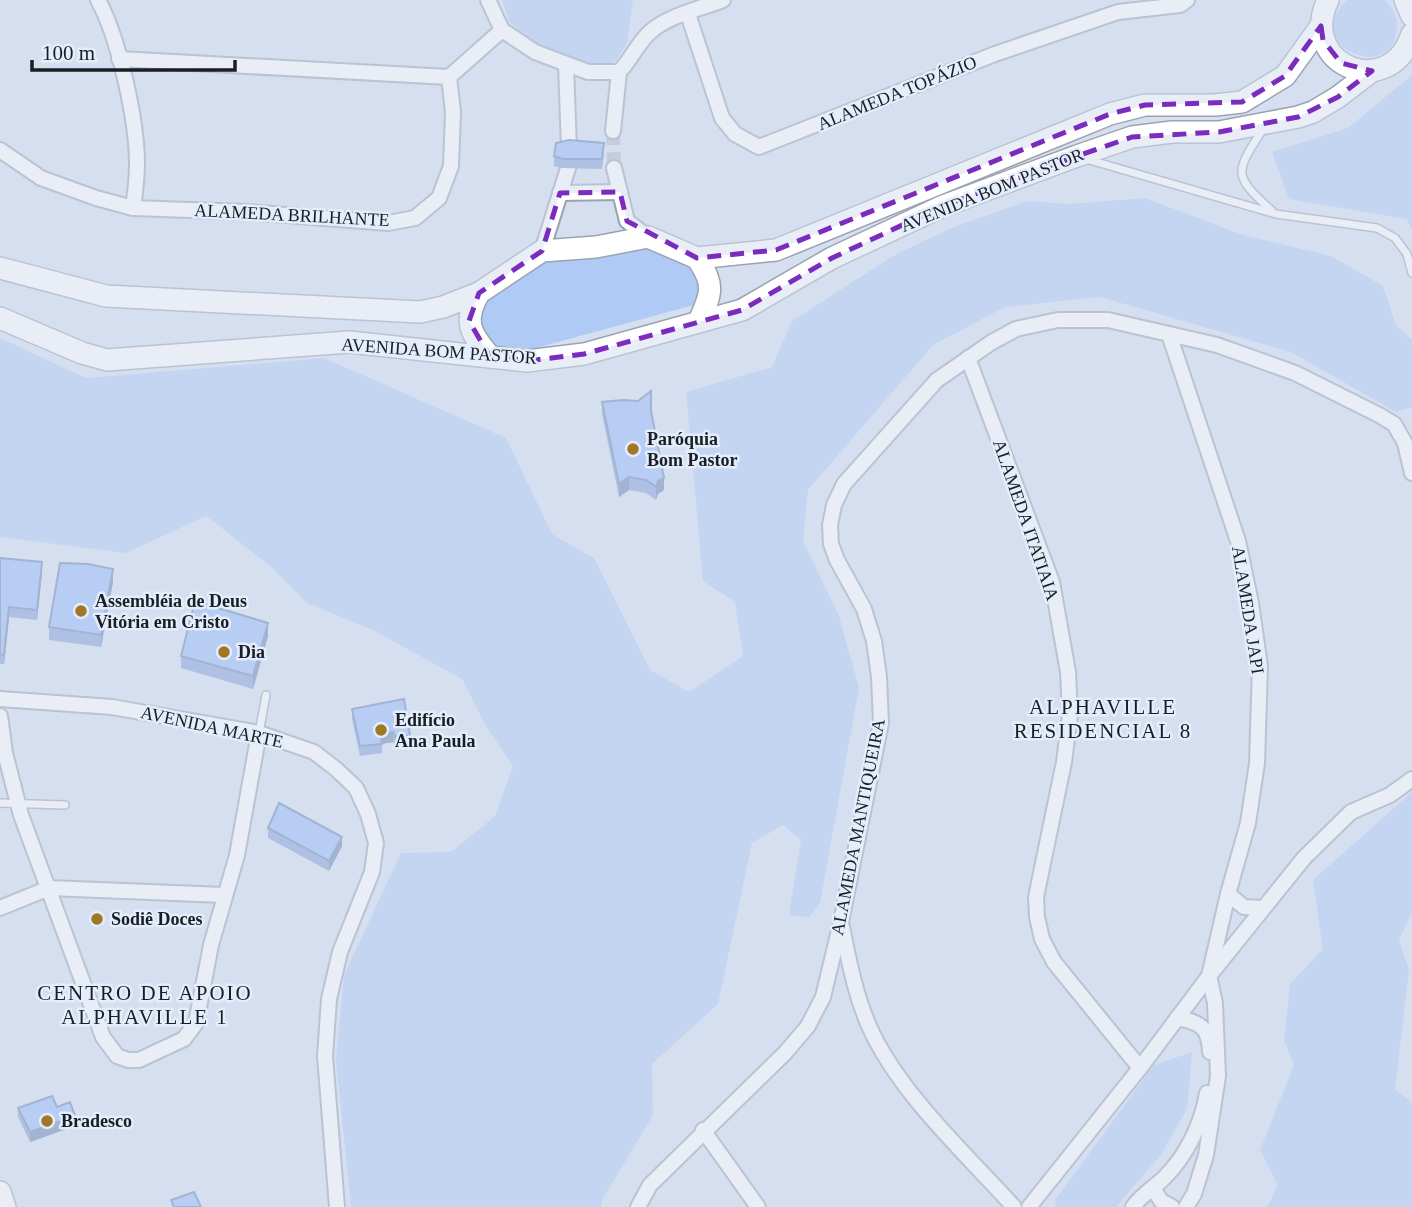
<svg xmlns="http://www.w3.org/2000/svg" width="1412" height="1207" font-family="'Times New Roman',serif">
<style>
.green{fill:#b0caf6}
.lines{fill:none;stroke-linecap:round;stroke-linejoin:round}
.street-tunnel{stroke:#b0b8c6;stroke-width:14;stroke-dasharray:14 7;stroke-linecap:butt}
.lane-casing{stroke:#9ba3b2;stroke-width:10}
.street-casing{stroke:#9ba3b2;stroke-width:18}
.secondary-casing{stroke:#9ba3b2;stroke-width:24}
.lane{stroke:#fff;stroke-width:7}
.street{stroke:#fff;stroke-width:14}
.secondary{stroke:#fff;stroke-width:21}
.wall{fill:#7e9ed7}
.shaded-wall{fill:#6681af}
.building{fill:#92b8fa;stroke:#6681af;stroke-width:2}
.marked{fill:none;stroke:#7b2cbf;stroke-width:5;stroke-dasharray:14 9;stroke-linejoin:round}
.poi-dot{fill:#9f7725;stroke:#e3edfc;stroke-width:2.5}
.labels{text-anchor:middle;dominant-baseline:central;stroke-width:5;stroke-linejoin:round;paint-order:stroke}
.street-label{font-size:18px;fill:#1a1e23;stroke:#e3edfc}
.poi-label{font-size:18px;font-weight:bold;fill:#1a1e23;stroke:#e3edfc;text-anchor:start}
.quarter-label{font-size:21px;letter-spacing:2px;fill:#1a1e23;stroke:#e3edfc}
</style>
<rect width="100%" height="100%" fill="#d6dfef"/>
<g class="green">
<path d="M502,0H633L627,43L617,59L604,69L577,68L521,33L509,21Z"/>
<path d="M1347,0H1384C1393,7 1398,17 1397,28C1393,87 1298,44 1347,0Z"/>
<path d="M1412,75V229L1407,219L1289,199L1272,152L1348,128Z"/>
<path d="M1145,198L1243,235L1331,256L1383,286L1396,325L1412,340V407L1396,412L1291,352L1100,297L1005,307L933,345L808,490L803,541L839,616L859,688L820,903L809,917L789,915L801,840L783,825L752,843L718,1004L652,1064L653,1115L602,1200L601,1207H351L336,1060L344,975L401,853L451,852L495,816L513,766L486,726L462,679L371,629L307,603L268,564L206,516L126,553L0,537V338L86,378L324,358L506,438L552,534L594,558L650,670L689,692L743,656L735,602L703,581L686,392L772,367L792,321L893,256L951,228L1027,201L1070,204Z"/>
<path d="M647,246L698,269L701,293L694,305L532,349L490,345L481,326V299L537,264Z"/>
<path d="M1412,792V912L1399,940L1409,970L1395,1089L1412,1103V1207H1267L1278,1185L1260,1150L1294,1065L1284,1041L1290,984L1323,949L1313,880Z"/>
<path d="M1192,1052L1187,1109L1160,1156L1116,1207H1056L1055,1200L1154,1065Z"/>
</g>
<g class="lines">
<path class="street-tunnel" d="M613,131L614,168"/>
<defs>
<g id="lane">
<path d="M1263,129C1234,174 1233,175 1272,211"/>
<path d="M1086,159L1276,214L1377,228L1395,238L1407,254L1412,273"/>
<path d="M259,733L266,695"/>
<path d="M0,803L65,805"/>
</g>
<g id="street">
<path d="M98,0C119,38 137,121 137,164C137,179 135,194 133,208"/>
<path d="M488,0L502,30L535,52L588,72H619C631,60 637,44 650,32C669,15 700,9 723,0"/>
<path d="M688,14L722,118L735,134L759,147L995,54L1118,12L1180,5L1187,0"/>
<path d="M119,59L449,77"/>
<path d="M566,65L569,149"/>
<path d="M613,131L619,72"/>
<path d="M0,150L41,178L96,198L133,208L247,212L388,223L415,218L439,198L451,166L453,112L449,77L502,30"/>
<path d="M614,168L627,221L648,237"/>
<path d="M560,193L620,192"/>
<path d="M542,251L569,165"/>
<path d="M1169,334L1238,541L1251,603L1260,666L1257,763L1248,823L1228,894L1209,976L1215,1003L1218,1076L1206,1155L1194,1194L1186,1207"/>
<path d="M968,358L1052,582L1068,672L1070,715L1064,762L1036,897L1037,917L1042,939L1054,962L1140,1068"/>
<path d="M0,699L112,707L259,733L314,752L336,769L356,788L368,814L376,843L372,872L340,952L329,999L325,1056L337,1207"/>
<path d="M0,716L5,753L21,815L103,1037L117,1056L128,1060H139L184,1039L196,1023L211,945L237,855L259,733"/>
<path d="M1228,894L1244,907L1263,908"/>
<path d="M0,908L49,888L224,895"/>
<path d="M842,927C849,961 855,994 869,1026C898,1092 966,1154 1014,1207"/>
<path d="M1177,1018C1201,1022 1209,1028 1210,1052"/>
<path d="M703,1130L758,1207"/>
<path d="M1153,1188L1161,1201L1172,1207"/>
<path d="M638,1207L650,1185L785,1053L808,1026L823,997L841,922L881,723L879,677L874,641L864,609L837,560L831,544L830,525L834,505L844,484L937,380L992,342L1016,329L1058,320H1108L1217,345L1295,373L1379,415L1394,424L1405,443L1412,473"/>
<path d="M1029,1207L1140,1068L1209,976L1304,858L1351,812L1390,795L1412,779"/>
<path d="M1133,1207C1141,1195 1155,1187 1165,1177C1187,1155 1202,1123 1207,1093"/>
</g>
<g id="secondary">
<path d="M1328,0C1297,65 1390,103 1412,34"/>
<path d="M1405,0L1412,16"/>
<path d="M697,258C715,284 712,293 699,321"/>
<path d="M0,268L106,296L420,312L443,307L479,293L542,251L596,247L648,237L697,258L776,250L1110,114L1145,105H1215L1242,102L1285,76L1321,26"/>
<path d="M479,293C463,321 470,333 489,355"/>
<path d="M0,318L82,353L107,360L349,342L527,361L584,354L742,310L832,258L943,206L1077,156L1132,137L1172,132H1219L1298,117L1313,112L1338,97L1372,71"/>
<path d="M0,1192L5,1207"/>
</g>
</defs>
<use href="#lane" class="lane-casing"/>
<use href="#street" class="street-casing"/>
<use href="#secondary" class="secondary-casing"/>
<use href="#lane" class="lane"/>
<use href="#street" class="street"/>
<use href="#secondary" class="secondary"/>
</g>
<g class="wall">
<path d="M604,153L602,169L563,168L554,166V156Z"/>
<path d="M602,402L651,411L664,490L658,494L656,500L646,493L629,490L619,497L602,414Z"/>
<path d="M0,558L42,572L37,620L9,617L4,664H0Z"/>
<path d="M113,582L101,647L49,640V627Z"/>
<path d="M268,636L253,689L181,668V656Z"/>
<path d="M404,699L410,745L396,748L393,742L382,744V753L360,756L352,719V709Z"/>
<path d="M268,828L342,846L329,871L268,838Z"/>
<path d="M57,1107L75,1126L30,1142L18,1117V1108Z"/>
</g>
<g class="shaded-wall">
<path d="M629,477V490L619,497V484Z"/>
<path d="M664,478V490L658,494L656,500V487L658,481Z"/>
<path d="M42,562V572L37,620V610Z"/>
<path d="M113,569V582L101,647V635Z"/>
<path d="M9,607V617L4,664V655Z"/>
<path d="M268,623V636L253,689V676Z"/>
<path d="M393,732V742L380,744V735Z"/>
<path d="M410,735V745L396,748V738Z"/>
<path d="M342,837V846L329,871V861Z"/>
<path d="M75,1116V1126L30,1142V1132Z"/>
</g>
<g class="building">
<path d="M569,140L604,143L602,159H563L554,156L556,143Z"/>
<path d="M651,391V411L664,478L658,481L656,487L646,480L629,477L619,484L602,402L623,400L638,401Z"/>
<path d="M0,558L42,562L37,610L9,607L4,655L0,654Z"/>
<path d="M60,563L88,564L113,569L101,635L49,627Z"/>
<path d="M195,601L268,623L253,676L181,656Z"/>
<path d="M404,699L410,735L396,738L393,732L380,735L382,744L360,746L352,709Z"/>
<path d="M279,803L342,837L329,861L268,828Z"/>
<path d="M52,1096L57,1107L70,1102L75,1116L30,1132L18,1108Z"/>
<path d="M194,1192L201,1207H174L171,1200Z"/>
</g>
<path d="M0 0H1412V1207H0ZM1321,26L1323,40L1341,63L1372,71L1338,97L1298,117L1219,132L1132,137L1077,156L943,206L832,258L742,310L584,354L527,361L489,355L469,321L479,293L542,251L560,193L620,192L627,221L697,258L776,250L1110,114L1145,105L1242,102L1285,76Z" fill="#d6dfef" fill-opacity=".55" fill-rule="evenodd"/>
<path class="marked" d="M1321,26L1323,40L1341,63L1372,71L1338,97L1298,117L1219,132L1132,137L1077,156L943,206L832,258L742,310L584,354L527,361L489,355L469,321L479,293L542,251L560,193L620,192L627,221L697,258L776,250L1110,114L1145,105L1242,102L1285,76Z"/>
<g class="poi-dot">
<circle cx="633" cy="449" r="7"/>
<circle cx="81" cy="611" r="7"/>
<circle cx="224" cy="652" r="7"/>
<circle cx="381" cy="730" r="7"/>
<circle cx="97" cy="919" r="7"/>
<circle cx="47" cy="1121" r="7"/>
</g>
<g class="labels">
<g class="street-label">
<text transform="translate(897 93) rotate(-22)">ALAMEDA TOPÁZIO</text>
<text transform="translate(992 190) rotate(-22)">AVENIDA BOM PASTOR</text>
<text transform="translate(292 215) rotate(3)">ALAMEDA BRILHANTE</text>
<text transform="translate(439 351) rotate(4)">AVENIDA BOM PASTOR</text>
<text transform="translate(1026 520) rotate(71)">ALAMEDA ITATIAIA</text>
<text transform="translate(1248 610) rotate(81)">ALAMEDA JAPI</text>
<text transform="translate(212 727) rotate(12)">AVENIDA MARTE</text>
<text transform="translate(858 827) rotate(-79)">ALAMEDA MANTIQUEIRA</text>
</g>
<g class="poi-label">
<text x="647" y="439">Paróquia<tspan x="647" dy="21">Bom Pastor</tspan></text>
<text x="95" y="601">Assembléia de Deus<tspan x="95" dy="21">Vitória em Cristo</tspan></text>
<text x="238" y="652">Dia</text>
<text x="395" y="720">Edifício<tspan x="395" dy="21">Ana Paula</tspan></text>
<text x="111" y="919">Sodiê Doces</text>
<text x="61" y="1121">Bradesco</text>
</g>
<g class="quarter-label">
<text x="1103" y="707">ALPHAVILLE<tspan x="1103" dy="24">RESIDENCIAL 8</tspan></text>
<text x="145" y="993">CENTRO DE APOIO<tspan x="145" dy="24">ALPHAVILLE 1</tspan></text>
</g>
</g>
<path d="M32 60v10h203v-10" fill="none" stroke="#1a1e23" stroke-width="3.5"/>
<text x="42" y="60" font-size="21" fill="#1a1e23" stroke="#e3edfc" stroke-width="5" paint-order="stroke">100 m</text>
</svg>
